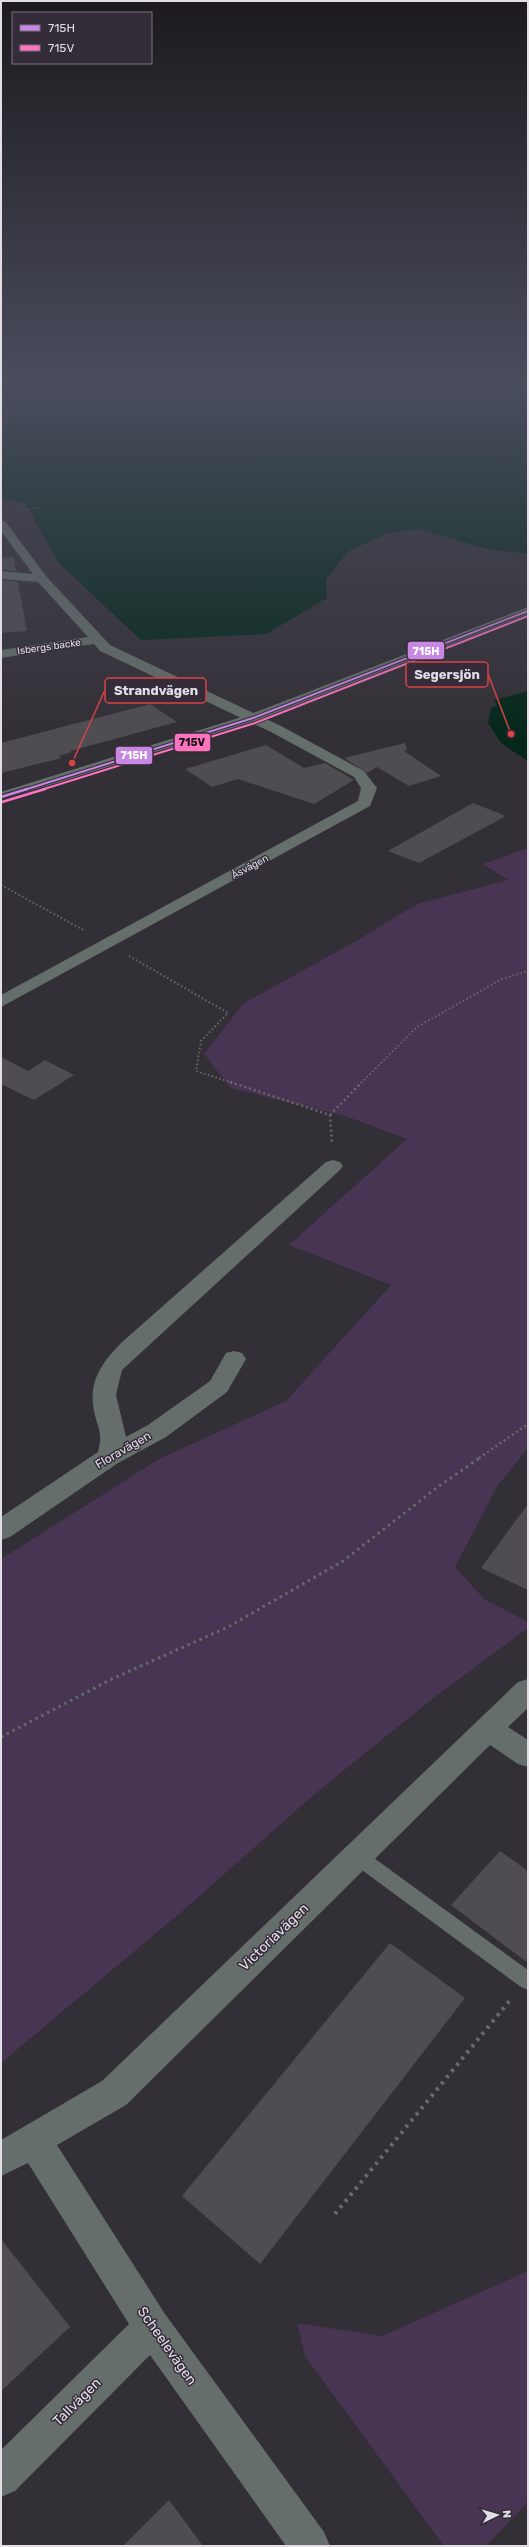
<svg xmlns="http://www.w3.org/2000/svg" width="529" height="2547" font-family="Rubik,sans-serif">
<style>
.green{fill:#483453}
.water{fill:#05281b}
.building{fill:#4f4c52}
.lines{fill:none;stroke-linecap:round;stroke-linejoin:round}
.path-far4{stroke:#686a6b;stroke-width:1;stroke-dasharray:1 1.5;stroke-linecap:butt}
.path-far3{stroke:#686a6b;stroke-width:2;stroke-dasharray:1.5 2.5;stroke-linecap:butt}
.path-far2{stroke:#686a6b;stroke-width:2.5;stroke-dasharray:2 3;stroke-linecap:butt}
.path-far1{stroke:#686a6b;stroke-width:3;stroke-dasharray:2.5 4;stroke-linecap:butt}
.path{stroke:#686a6b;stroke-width:4;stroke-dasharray:3 5;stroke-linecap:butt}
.service{fill:#656e6a;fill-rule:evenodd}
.minor{fill:#656e6a;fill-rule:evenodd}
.tertiary{fill:#656e6a;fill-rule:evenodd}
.bus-1-far1-casing{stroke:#342c39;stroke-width:4}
.bus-1-casing{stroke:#342c39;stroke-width:5}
.bus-2-far1-casing{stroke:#342c39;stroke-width:4}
.bus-2-casing{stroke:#342c39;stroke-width:5}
.bus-1-far1{stroke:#c787e3;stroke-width:2}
.bus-1{stroke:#c787e3;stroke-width:2.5}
.bus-2-far1{stroke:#fc73be;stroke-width:2}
.bus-2{stroke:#fc73be;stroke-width:2.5}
.labels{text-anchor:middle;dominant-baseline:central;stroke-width:3;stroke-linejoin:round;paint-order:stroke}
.far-street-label{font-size:10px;fill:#e3dee6;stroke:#342c39}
.street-label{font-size:12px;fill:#e3dee6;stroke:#342c39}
.near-street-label{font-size:14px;fill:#e3dee6;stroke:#342c39}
.leader{fill:none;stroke:#d84344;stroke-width:1.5}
.callout-dot{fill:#d84344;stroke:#342c39;stroke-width:1.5}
.callout{fill:#342c39;stroke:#d84344;stroke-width:1.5}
.callout-label{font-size:13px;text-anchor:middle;font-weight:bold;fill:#e3dee6}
.line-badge{stroke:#342c39;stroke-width:1.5}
.badge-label{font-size:11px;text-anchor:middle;font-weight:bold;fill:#fff}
.pale-badge-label{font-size:11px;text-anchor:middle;font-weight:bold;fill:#111}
</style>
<rect width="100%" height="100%" fill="#332f36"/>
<g class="green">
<path d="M528,848V1448L498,1485L455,1567L484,1599L528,1622V1628L435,1697L317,1792L186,1908L1,2063V1559L159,1459L286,1401L391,1285L289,1245L407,1139L348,1117L231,1088L204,1054L243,1004L356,941L417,904L508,880L483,864Z"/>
<path d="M528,2271V2502L486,2546H444L305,2356L297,2323L382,2336Z"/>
</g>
<g class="water">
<path d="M1,380H528V554L488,549L418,529L386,534L347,552L326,580L327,598L266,634L141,640L60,564L25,503L1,498V431L16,413L1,397Z"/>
<path d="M528,691V761L502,744L488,723L491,708L497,705L494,700Z"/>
</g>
<g class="building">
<path d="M14,557L16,571L1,570V558Z"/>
<path d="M1,580L18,582L27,631L1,633Z"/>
<path d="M150,704L177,722L70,751L72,752L59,756L62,758L1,773V743Z"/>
<path d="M405,743L407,749L404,751L441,776L409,786L377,767L367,773L344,758Z"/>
<path d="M266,745L304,768L325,763L354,780L314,804L238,779L212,787L185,769Z"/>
<path d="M473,803L506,816L419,863L388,851Z"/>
<path d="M1,1057L28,1071L45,1060L74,1075L34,1100L1,1084Z"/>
<path d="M528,1504V1590L481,1568Z"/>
<path d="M500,1851L528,1871V1963L451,1905Z"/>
<path d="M390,1943L465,1998L260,2264L182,2196Z"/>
<path d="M1,2239L70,2327L1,2391Z"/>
<path d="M169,2500L203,2546H123Z"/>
</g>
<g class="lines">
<path class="path-far4" d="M19,511L43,507"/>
<g class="path-far3">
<path d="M1,885L85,931"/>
<path d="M129,956L228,1013L201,1041L196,1071L233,1083"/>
<path d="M361,1083L417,1027L502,979L528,971"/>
</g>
<g class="path-far2">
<path d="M230,1082L330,1115L332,1144"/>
<path d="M330,1115L362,1082"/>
<path d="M479,1458L528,1424"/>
</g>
<path class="path-far1" d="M1,1737L112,1679L228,1627L343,1561L439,1486L481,1457"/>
<path class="path" d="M335,2214L511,1999"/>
<path class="service" d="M357,1848L363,1850L528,1970V1990L521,1987L351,1862L348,1856L351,1850Z"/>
<g class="minor">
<path d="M1,520L5,521L46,576L110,645L281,726L364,771L377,788L370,806L1,1007V995L358,801L361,788L354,777L271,732L100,651L94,644L1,658V650L88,637L38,582L1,579V571L33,574L1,531Z"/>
<path d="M333,1160L340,1162L343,1166L340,1170L122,1370L116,1395L126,1437L148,1425L210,1381L226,1353L234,1351L242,1353L246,1359L227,1392L166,1437L118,1463L10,1537L1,1540V1517L98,1452C103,1432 98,1430 94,1411C88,1381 102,1363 121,1343L326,1162Z"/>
<path d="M528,1679V1708L508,1727L528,1740V1767L518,1764L490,1745L126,2105L57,2145L165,2314L324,2532L330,2546H286L150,2355L15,2491L1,2497V2450L129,2324L28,2163L1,2176V2140L102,2081L518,1682Z"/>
</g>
<path class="tertiary" d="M528,607V615L258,721L1,802V792L248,715Z"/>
<defs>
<path id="bus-1-far1" d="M24,790L253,718L528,611"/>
<path id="bus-1" d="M1,797L27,789"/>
<path id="bus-2-far1" d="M41,790L255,723L528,616"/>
<path id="bus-2" d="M2,802L45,789"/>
</defs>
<use href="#bus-1-far1" class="bus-1-far1-casing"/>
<use href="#bus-1" class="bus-1-casing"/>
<use href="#bus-2-far1" class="bus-2-far1-casing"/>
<use href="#bus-2" class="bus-2-casing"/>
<use href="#bus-1-far1" class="bus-1-far1"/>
<use href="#bus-1" class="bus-1"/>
<use href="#bus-2-far1" class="bus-2-far1"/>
<use href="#bus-2" class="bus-2"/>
</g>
<linearGradient id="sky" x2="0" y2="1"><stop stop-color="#1c1a1e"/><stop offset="0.52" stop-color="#4a4d5d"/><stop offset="1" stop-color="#4a4d5d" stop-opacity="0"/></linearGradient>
<rect width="529" height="736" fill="url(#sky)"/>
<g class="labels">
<g class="far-street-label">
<text transform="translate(49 647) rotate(-8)">Isbergs backe</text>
<text transform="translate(250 867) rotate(-28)">Åsvägen</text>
</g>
<g class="street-label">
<text transform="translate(123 1450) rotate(-30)">Floravägen</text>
</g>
<g class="near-street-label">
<text transform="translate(274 1937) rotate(-44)">Victoriavägen</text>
<text transform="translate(167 2346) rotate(55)">Scheelevägen</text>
<text transform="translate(77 2402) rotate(-45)">Tallvägen</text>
</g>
</g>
<path class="leader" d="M511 734L488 674M72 763L105 690"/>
<g class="callout-dot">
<circle cx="511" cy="734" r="4"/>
<circle cx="72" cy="763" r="4"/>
</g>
<g class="callout">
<rect x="406" y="662" width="82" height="25" rx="4"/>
<rect x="105" y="678" width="101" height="25" rx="4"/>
</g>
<g class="callout-label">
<text x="447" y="679">Segersjön</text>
<text x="156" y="695">Strandvägen</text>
</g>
<g class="line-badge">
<rect x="407" y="641" width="38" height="19" rx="4" fill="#c787e3"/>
<rect x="174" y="733" width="37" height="19" rx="4" fill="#fc73be"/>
<rect x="115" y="746" width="38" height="19" rx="4" fill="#c787e3"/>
</g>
<g class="badge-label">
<text x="426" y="655">715H</text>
<text x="134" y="759">715H</text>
</g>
<g class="pale-badge-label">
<text x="192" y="746">715V</text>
</g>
<rect width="529" height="2547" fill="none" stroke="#e3dee6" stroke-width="4"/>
<rect x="12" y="12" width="140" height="52" fill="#342c39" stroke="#7a737e"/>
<rect x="20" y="25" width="20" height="6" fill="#c787e3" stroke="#7a737e"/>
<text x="48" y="32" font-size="12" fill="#e3dee6">715H</text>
<rect x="20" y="45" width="20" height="6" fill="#fc73be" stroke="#7a737e"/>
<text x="48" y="52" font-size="12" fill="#e3dee6">715V</text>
<g transform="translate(497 2515) rotate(85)" stroke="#342c39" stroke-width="3" paint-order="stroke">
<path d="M0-3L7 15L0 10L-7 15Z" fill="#e3dee6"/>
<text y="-6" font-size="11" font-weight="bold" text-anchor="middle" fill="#e3dee6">N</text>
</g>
</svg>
